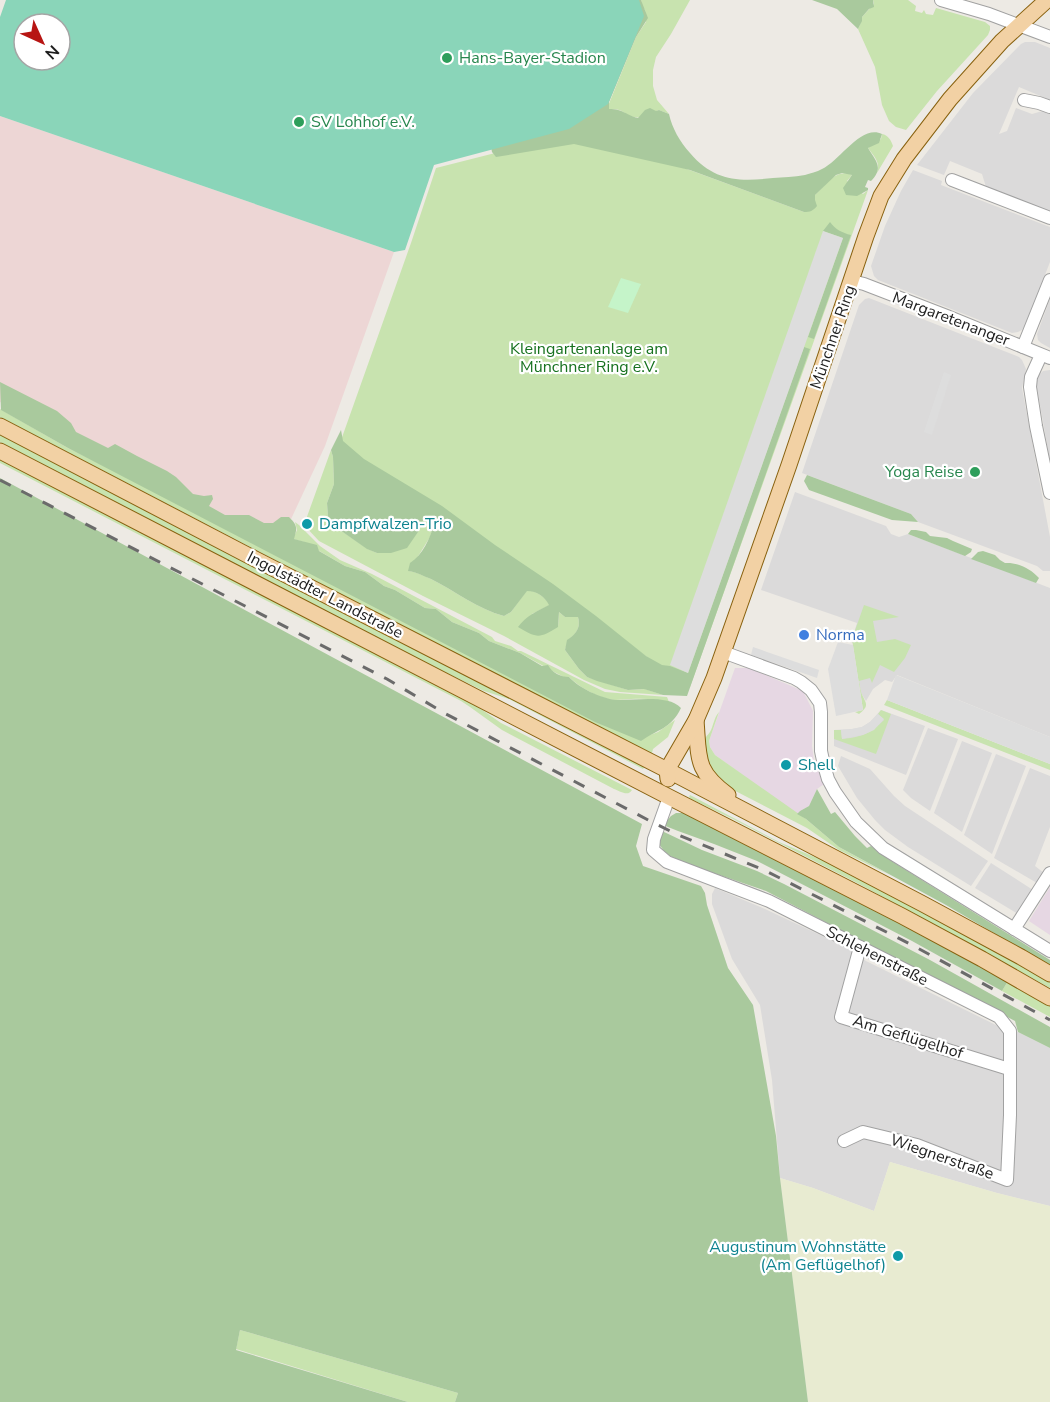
<svg xmlns="http://www.w3.org/2000/svg" width="1050" height="1402" font-family="'Nunito Sans',sans-serif">
<style>
.residential{fill:#dbdada}
.commercial{fill:#edd6d5}
.industrial{fill:#e6d7e3}
.farmland{fill:#e8ebd1}
.grass{fill:#c8e3af}
.forest{fill:#a9c99d}
.park{fill:#c5f4c9}
.pitch{fill:#8ad5b9;fill-rule:evenodd}
.parking{fill:#ddd}
.lines{fill:none;stroke-linecap:round;stroke-linejoin:round}
.minor-casing{stroke:#a1a1a1;stroke-width:14}
.major-casing{stroke:#88610e;stroke-width:17}
.minor{stroke:#fff;stroke-width:12}
.major{stroke:#f2d1a4;stroke-width:15}
.rail{stroke:#6b6b6b;stroke-width:3;stroke-dasharray:12 12;stroke-linecap:butt}
.leisure-dot{fill:#2e9e5b;stroke:#fff;stroke-width:2}
.culture-dot{fill:#0f9aa8;stroke:#fff;stroke-width:2}
.shop-dot{fill:#3f7fe0;stroke:#fff;stroke-width:2}
.labels{text-anchor:middle;dominant-baseline:central;stroke-width:4.5;stroke-linejoin:round;paint-order:stroke}
.leisure-label{font-size:16px;fill:#27864d;stroke:#fff;text-anchor:start}
.street-label{font-size:16px;fill:#1d1d1d;stroke:#fff}
.park-label{font-size:16px;fill:#16711e;stroke:#fff}
.culture-label{font-size:16px;fill:#0d838f;stroke:#fff;text-anchor:start}
.shop-label{font-size:16px;fill:#366cbe;stroke:#fff;text-anchor:start}
</style>
<rect width="100%" height="100%" fill="#edeae4"/>
<g class="residential">
<path d="M1025,42H1035L1050,48V100L1019,87L999,134L1007,131L1016,108L1032,114L1046,110L1050,111V212L986,187L982,174L950,161L944,175L917,165L973,93L1021,44Z"/>
<path d="M913,170L942,181L941,185L1050,227V262L1025,326L1022,330L1018,332L1012,333L878,280L874,276L871,266L885,226L901,191Z"/>
<path d="M869,298L1019,357L1022,360L1026,369L1022,388L1050,537V571H1043L1037,566L918,522L911,514L802,473L859,305L865,299Z"/>
<path d="M1050,299V348L1041,343L1038,340L1037,334Z"/>
<path d="M1050,370V461L1036,383L1039,375L1043,371Z"/>
<path d="M795,492L886,526L891,534L899,537L908,534L1050,588V737L897,675L892,682L885,680L873,689L866,701L861,693L852,639L857,623L761,590Z"/>
<path d="M881,710L925,726L906,775L834,746V730L852,729L862,727L870,722Z"/>
<path d="M928,728L958,739L930,811L911,798L903,790Z"/>
<path d="M962,741L992,753L962,832L934,813Z"/>
<path d="M996,754L1026,766L992,854L964,835Z"/>
<path d="M841,756L870,769L894,796L905,806L988,861L971,886L908,847L885,830L875,820L857,798L838,766Z"/>
<path d="M1030,768L1050,776V827L1035,866L1044,873L1037,883L994,858Z"/>
<path d="M991,863L1033,890L1018,914L975,888Z"/>
<path d="M715,888L765,909L850,949L866,961L1002,1028L1018,1032L1050,1048V1206L997,1193L890,1162L874,1211L813,1188L780,1178L772,1080L760,1005L732,959L712,904V894Z"/>
</g>
<path class="commercial" d="M0,116L394,252L325,446L279,545L0,402Z"/>
<g class="industrial">
<path d="M735,668H749L803,691L813,711L812,746L814,761L824,784L817,789L809,806L800,811L797,814L715,755L710,747L709,741Z"/>
<path d="M1050,887V935L1029,921Z"/>
</g>
<path class="farmland" d="M890,1162L997,1193L1050,1206V1402H808L780,1178L813,1188L874,1211Z"/>
<g class="grass">
<path d="M641,0H690L671,34L656,57L653,70V86L657,100L669,114L659,110C652,113 641,119 634,117C622,114 624,108 609,109L608,106L636,37L646,22L645,10L643,8Z"/>
<path d="M873,0H908L916,6L915,11L922,13L924,10L926,14L933,15L936,8L985,22L990,26V30L988,35L937,91L906,130L896,127L889,121L882,105L875,67L858,29L860,25L862,17L874,4Z"/>
<path d="M882,134C888,135 891,140 893,146L877,173C881,163 874,156 868,148L881,139Z"/>
<path d="M567,135L635,150L804,212L815,200V195C826,185 836,168 852,175L847,181L863,194L868,190L690,687L340,443L411,243L436,168Z"/>
<path d="M0,409L68,448L650,735L658,732L675,720L668,737L653,749L652,753L643,751L0,417Z"/>
<path d="M0,433L645,766L643,769L509,699L484,691L430,665L0,442Z"/>
<path d="M331,450L333,457L334,484L327,503L328,517L337,528L368,549L377,553L418,532L423,517L434,524L430,537L409,571C417,572 424,576 431,579C455,591 478,609 504,616L511,612L527,590C537,591 545,597 550,605L532,614L558,627L559,612L565,617H578C581,628 576,634 568,640L565,650L579,669L587,677L628,690L645,689L663,695L620,692L605,689L584,680L504,636L423,596L319,541L304,525Z"/>
<path d="M0,457L471,702L501,723L632,790C628,797 620,791 614,789L502,730L470,707L461,701L0,463Z"/>
<path d="M295,522L299,525L320,546L340,560L372,574L492,637L495,641L511,646L518,651H521L605,692L667,697L669,702C657,699 643,698 631,699C626,699 621,700 616,700C600,699 580,688 569,677H564L556,673L520,653L489,641L479,633L452,622L436,609L425,608L395,590L384,586L365,572L345,566L304,542L293,539L297,530Z"/>
<path d="M864,605L899,617L873,621L877,642L895,639L911,645L905,658L894,672L880,665L872,683L870,678L859,681C860,685 860,688 861,692C865,703 871,705 859,714L855,712L863,710L852,639Z"/>
<path d="M887,700L1050,764V770L884,705Z"/>
<path d="M881,710L891,714L876,754L834,739V730H841L842,739C861,737 870,734 884,720L878,714Z"/>
<path d="M719,712L709,741L710,747L715,755L806,819L839,847L890,875L839,850L807,828L718,782C711,773 699,749 706,737C707,735 710,733 711,730C714,723 714,718 719,712Z"/>
<path d="M690,795L779,842L829,863L863,880L1050,981V988L861,885L733,819L691,799L689,797Z"/>
<path d="M1008,981L1050,1006V1017L1002,991Z"/>
<path d="M240,1330L458,1393L455,1402H408L236,1349Z"/>
</g>
<g class="forest">
<path d="M571,0H641L648,18L636,37L609,102V109C624,109 625,115 638,118L645,110L650,108L656,111L659,110L669,114C672,128 680,142 690,153C714,181 738,182 773,178C783,177 794,177 805,175C810,173 817,172 822,169C840,161 861,124 882,134L879,143L868,148C876,161 884,168 871,181L868,180L865,187L868,188V190L857,196L846,195L843,188L852,175L842,173L836,175L815,195V200L817,206C813,211 810,212 804,212L690,170L574,144L496,157L492,152L490,141Z"/>
<path d="M812,0H873L874,7L869,9L862,17V21L858,29L837,9Z"/>
<path d="M830,222C835,229 842,233 851,235L814,339L808,337L843,238L823,231Z"/>
<path d="M804,347L810,349L687,696L663,695L644,689L628,690L597,681L587,677L579,669L565,650L567,640C576,634 581,628 578,617H565L559,612L558,627C539,639 537,638 518,627C526,616 537,611 549,605C545,597 537,591 527,591L511,612L504,616C478,609 455,591 431,579C423,576 417,572 408,571L410,563C423,555 430,538 434,524L424,518L418,532L407,548L391,553H377L367,549L337,528L328,517L327,503L334,484L333,457L331,450L341,430L343,441L364,459L442,506L495,545L553,584L596,616L646,656L662,665L670,666L688,673Z"/>
<path d="M0,382L57,411L71,423L76,432L108,448L115,444L137,456L167,471L176,477L193,494L204,496L212,495L213,499L209,506L225,515H249L264,523H273L281,517H289C298,526 297,528 294,539L317,545L319,551L345,566L365,572L384,586L395,590L425,608L436,609L452,622L479,633L489,641L520,653L542,666L548,665C552,673 561,677 569,677C579,688 600,698 616,700C633,701 668,694 681,708C671,729 658,729 641,741L595,722L68,448L1,410Z"/>
<path d="M807,475L911,514L918,522L892,520L809,490L804,481Z"/>
<path d="M0,478L642,824L636,846L643,866L701,886L705,893L707,905L728,968L753,1005L776,1136L780,1178L808,1402H455L458,1393L240,1330L236,1350L408,1402H0Z"/>
<path d="M911,530H916L926,532L930,536L947,538L953,541L972,549L971,552L965,556L908,534Z"/>
<path d="M983,551L995,555L1000,560L1005,563C1018,562 1031,569 1039,578L1036,583L971,559L978,552Z"/>
<path d="M817,789L831,814L835,812L855,836L867,848L871,846L893,862L1050,960V966L946,905L839,847L806,819L797,814L800,811L809,806Z"/>
<path d="M676,813H685L951,949L1008,981L1002,991L912,941L757,861L714,844L678,831L663,825L671,816Z"/>
<path d="M662,831L702,850L757,871L784,884L930,960L1050,1027V1048L1018,1032L1015,1021L766,891L696,867L670,856L664,851L659,844Z"/>
</g>
<path class="park" d="M621,278L641,284L628,313L608,307Z"/>
<path class="pitch" d="M6,0H639L644,16L608,104L569,129L434,165L405,250L394,252L0,116V17ZM24,24H60V60H24Z"/>
<g class="parking">
<path d="M823,231L843,238L688,673L670,665Z"/>
<path d="M944,372L951,375L932,435L924,432Z"/>
<path d="M838,642L853,645L863,710L836,716L828,669Z"/>
<path d="M753,647L819,670L817,678L751,655Z"/>
<path d="M896,675L1050,737V764L887,700Z"/>
<path d="M878,714L884,719L874,730L863,735L842,739L841,730L852,729L862,727L870,722Z"/>
</g>
<g class="lines">
<defs>
<g id="minor">
<path d="M941,0L989,14L1050,37"/>
<path d="M1024,100L1039,103L1050,107"/>
<path d="M952,180L1050,218"/>
<path d="M852,281L864,284L947,316L1050,358"/>
<path d="M1023,347L1050,280"/>
<path d="M1041,355L1031,377L1030,387L1036,426L1050,493"/>
<path d="M723,652L794,678L801,682L811,690L820,703L821,712V751L824,765L828,779L835,792L856,822L883,848L1050,951"/>
<path d="M669,797L654,839L653,850L667,862L769,901L999,1017L1010,1031V1115L1007,1180L917,1145L863,1132L844,1141"/>
<path d="M1014,929L1050,873"/>
<path d="M860,947L841,1017L1009,1069"/>
</g>
<g id="major">
<path d="M0,426L257,560L667,770L923,904L1021,957L1050,974"/>
<path d="M0,451L669,797L902,916L982,959L1050,998"/>
<path d="M696,720C699,758 695,771 728,795"/>
<path d="M668,779L667,770L696,720L714,678L789,465L866,236L881,196L904,159L950,99L1002,41L1047,0"/>
</g>
</defs>
<use href="#minor" class="minor-casing"/>
<use href="#major" class="major-casing"/>
<use href="#minor" class="minor"/>
<use href="#major" class="major"/>
<path class="rail" d="M0,480L387,679L446,714L650,821L676,834L764,870L912,945L1050,1020"/>
</g>
<g class="leisure-dot">
<circle cx="447" cy="58" r="6"/>
<circle cx="299" cy="122" r="6"/>
<circle cx="975" cy="472" r="6"/>
</g>
<g class="culture-dot">
<circle cx="307" cy="524" r="6"/>
<circle cx="786" cy="765" r="6"/>
<circle cx="898" cy="1256" r="6"/>
</g>
<circle class="shop-dot" cx="804" cy="635" r="6"/>
<g class="labels">
<g class="leisure-label">
<text x="459" y="58">Hans-Bayer-Stadion</text>
<text x="311" y="122">SV Lohhof e.V.</text>
<text x="963" y="472" text-anchor="end">Yoga Reise</text>
</g>
<g class="street-label">
<text transform="translate(951 319) rotate(21)">Margaretenanger</text>
<text transform="translate(833 337) rotate(-71)">Münchner Ring</text>
<text transform="translate(325 595) rotate(27)">Ingolstädter Landstraße</text>
<text transform="translate(877 956) rotate(27)">Schlehenstraße</text>
<text transform="translate(908 1037) rotate(17)">Am Geflügelhof</text>
<text transform="translate(942 1157) rotate(19)">Wiegnerstraße</text>
</g>
<g class="park-label">
<text x="589" y="349">Kleingartenanlage am<tspan x="589" dy="18">Münchner Ring e.V.</tspan></text>
</g>
<g class="culture-label">
<text x="319" y="524">Dampfwalzen-Trio</text>
<text x="798" y="765">Shell</text>
<text x="886" y="1247" text-anchor="end">Augustinum Wohnstätte<tspan x="886" dy="18">(Am Geflügelhof)</tspan></text>
</g>
<g class="shop-label">
<text x="816" y="635">Norma</text>
</g>
</g>
<g transform="translate(42 42) rotate(135)"><circle r="28" fill="#ffffff" stroke="#a5a5a5" stroke-width="1.5"/>
<path d="M0-4.5L10 22L0 15L-10 22Z" fill="#b71513"/>
<text y="-9" font-size="16" font-weight="bold" text-anchor="middle" fill="#1d1d1d">N</text>
</g>
</svg>
